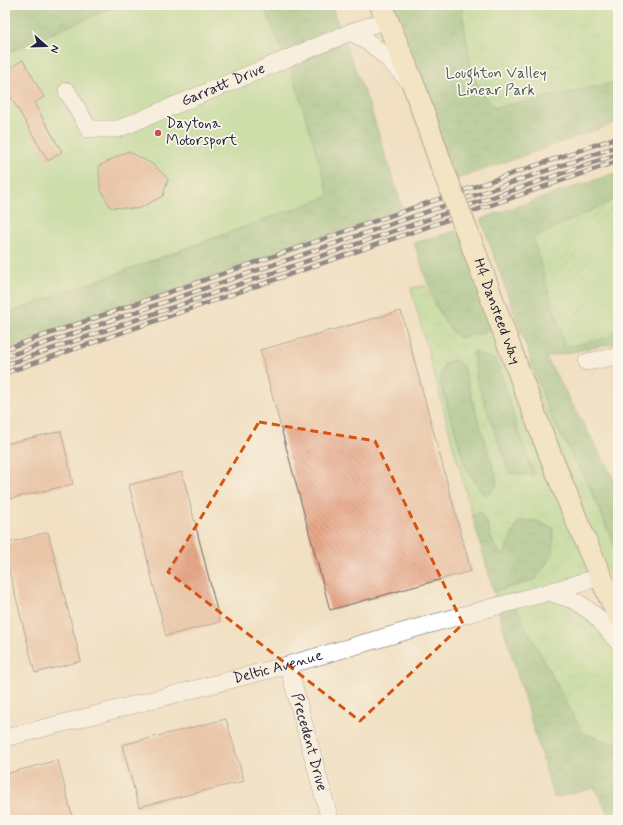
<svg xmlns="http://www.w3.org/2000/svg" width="623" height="825" font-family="Mynerve,sans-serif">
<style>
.grass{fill:url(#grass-tufts);stroke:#637e64;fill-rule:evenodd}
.forest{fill:url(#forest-crowns);stroke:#526e5a}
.garden{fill:url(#garden-furrows);stroke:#637e64}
.pitch{fill:#a4db8d;stroke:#637e64}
.building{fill:url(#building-back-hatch)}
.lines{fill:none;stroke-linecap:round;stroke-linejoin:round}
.street-casing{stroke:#6a646a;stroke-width:18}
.secondary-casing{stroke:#6a646a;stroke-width:24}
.street{stroke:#fff;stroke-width:17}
.secondary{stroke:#f7e8c3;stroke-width:22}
.rail-casing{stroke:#22223b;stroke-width:4.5}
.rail{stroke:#fbf7ec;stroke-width:3;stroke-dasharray:9;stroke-linecap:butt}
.secondary-bridge-casing{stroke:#6a646a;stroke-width:24;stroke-linecap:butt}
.secondary-bridge{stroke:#f7e8c3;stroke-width:22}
.marked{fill:none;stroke:#d45411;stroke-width:3;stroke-dasharray:8 5;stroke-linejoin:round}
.poi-dot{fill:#d1495b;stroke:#fbf7ec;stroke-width:1.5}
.labels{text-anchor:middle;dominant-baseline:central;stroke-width:3.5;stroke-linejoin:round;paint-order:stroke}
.park-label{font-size:15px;fill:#495a54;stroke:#fbf7ec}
.street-label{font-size:15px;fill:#22223b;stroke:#fbf7ec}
.poi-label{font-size:15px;fill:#22223b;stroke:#fbf7ec;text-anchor:start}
</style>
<defs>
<pattern id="grass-tufts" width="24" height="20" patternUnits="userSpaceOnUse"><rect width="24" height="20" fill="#a4db8d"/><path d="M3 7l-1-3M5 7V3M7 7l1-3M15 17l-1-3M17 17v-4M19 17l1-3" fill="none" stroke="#8dbc7b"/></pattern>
<pattern id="forest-crowns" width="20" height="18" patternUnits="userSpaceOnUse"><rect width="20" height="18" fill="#83bb78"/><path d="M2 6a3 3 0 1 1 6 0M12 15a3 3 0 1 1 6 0" fill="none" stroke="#6b9864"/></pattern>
<pattern id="garden-furrows" width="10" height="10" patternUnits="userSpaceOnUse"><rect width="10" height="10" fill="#a4db8d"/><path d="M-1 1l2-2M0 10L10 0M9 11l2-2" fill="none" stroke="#8dbc7b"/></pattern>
<pattern id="building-back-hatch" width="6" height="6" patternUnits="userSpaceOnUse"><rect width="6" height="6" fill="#e6a788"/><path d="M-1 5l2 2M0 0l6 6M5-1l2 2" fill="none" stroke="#c58f76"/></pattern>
</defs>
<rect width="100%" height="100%" fill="#fbf7ec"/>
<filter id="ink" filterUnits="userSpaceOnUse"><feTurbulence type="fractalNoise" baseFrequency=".025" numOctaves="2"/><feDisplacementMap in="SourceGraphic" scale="8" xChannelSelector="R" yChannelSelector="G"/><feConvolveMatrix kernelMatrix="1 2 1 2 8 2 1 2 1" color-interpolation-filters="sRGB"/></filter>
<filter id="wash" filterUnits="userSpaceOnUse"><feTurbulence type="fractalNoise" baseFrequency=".012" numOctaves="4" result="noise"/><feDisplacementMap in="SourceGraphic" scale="16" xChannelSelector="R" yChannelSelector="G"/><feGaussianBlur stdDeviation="0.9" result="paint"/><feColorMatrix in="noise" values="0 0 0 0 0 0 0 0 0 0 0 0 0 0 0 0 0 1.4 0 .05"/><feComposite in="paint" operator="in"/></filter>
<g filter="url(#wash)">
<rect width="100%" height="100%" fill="#f1e0c2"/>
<g class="grass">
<path d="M381,5H618V121L519,156Z"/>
<path d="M425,286L442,317L454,334L502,328L600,577L550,592L618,642V744L583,734L512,602L497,606L494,592L536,579L510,538L504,557L493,544L487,523L480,512L472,515L411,288ZM445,363L463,366L476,413L466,467L440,382ZM519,434L534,474L533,475L509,473Z"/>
<path d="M531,360L551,417L588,483L618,554V589L604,566L527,365Z"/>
</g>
<g class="forest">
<path d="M5,5H118L5,54Z"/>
<path d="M263,5H331L342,35L370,107L403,210L5,349V314L247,227L292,71Z"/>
<path d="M381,5H461L473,77L494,108L618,82V122L457,179Z"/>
<path d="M618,172V343L546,357L618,486V554L588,483L551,417L481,219Z"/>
<path d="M466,228L502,328L459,338C435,315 425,274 414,243Z"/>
<path d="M473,351L497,361L519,434L534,475L509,473L477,381Z"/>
<path d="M454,360L463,366L476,413L495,473L497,485L491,493L483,495L466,467L440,382L444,363Z"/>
<path d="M480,512L487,523L493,544L504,557L510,538L519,521H537L553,528V554L536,579L494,592L472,515Z"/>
<path d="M512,601L583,734L618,744V820H612L594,788L554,798L497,606Z"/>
</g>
<path class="garden" d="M618,198V327L609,337L565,347L533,238Z"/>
<path class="pitch" d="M118,5H263L292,71L329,196L5,314V54Z"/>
<g id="blocks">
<g class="building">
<path d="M23,60L44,97L34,103L62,152L48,161L5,87V71Z"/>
<path d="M128,151L154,165L168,179L163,196L138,209L110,207L100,188L99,166Z"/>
<path d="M401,311L471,571L330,610L260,350Z"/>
<path d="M61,431L73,484L5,500V444Z"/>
<path d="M182,472L220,622L166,636L129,485Z"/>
<path d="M48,532L81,661L35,673L5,554V544Z"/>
<path d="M226,719L244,781L139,807L122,745Z"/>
<path d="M58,760L73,820H5V774Z"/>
</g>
</g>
</g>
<g filter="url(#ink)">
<use href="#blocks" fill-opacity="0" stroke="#6a646a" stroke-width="1"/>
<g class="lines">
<defs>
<g id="street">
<path d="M351,32L371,44L388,59L410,82"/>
<path id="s1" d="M67,91L89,129H118L351,32L387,20"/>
<path d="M587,362L618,356"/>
<path d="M549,592L576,601L596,616L618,642"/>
<path id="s2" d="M288,665L330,820"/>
<path id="s3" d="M5,738L288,665L427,625L549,592L600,577"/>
</g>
<g id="secondary">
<path d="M381,5L414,86L442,167"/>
<path id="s4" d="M476,255C520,377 564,498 618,615"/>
</g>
</defs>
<use href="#street" class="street-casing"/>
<use href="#secondary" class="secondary-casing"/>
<use href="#street" class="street"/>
<use href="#secondary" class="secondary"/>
<defs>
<g id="rail">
<path d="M5,349L618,137"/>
<path d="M5,357L618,146"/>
<path d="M5,365L618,154"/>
<path d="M5,373L618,161"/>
</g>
</defs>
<use href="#rail" class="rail-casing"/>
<use href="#rail" class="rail"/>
<defs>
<path id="secondary-bridge" d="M442,167L476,255"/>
</defs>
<use href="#secondary-bridge" class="secondary-bridge-casing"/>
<use href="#secondary-bridge" class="secondary-bridge"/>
</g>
</g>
<path d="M0 0H623V825H0ZM259,422L375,441L463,624L360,721L168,572Z" fill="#f1e0c2" fill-opacity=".55" fill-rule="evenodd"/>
<path class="marked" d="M259,422L375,441L463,624L360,721L168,572Z"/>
<circle class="poi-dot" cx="158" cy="133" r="4"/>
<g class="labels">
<g class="park-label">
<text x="496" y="74">Loughton Valley<tspan x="496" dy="17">Linear Park</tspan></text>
</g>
<g class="street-label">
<text stroke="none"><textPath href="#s1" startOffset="187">Garratt Drive</textPath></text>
<text stroke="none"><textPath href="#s4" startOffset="60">H4 Dansteed Way</textPath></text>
<text stroke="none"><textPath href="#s3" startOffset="282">Deltic Avenue</textPath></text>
<text stroke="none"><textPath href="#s2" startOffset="80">Precedent Drive</textPath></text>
</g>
<g class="poi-label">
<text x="166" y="124">Daytona<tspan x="166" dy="17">Motorsport</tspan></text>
</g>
</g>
<rect width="623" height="825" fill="none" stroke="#fbf7ec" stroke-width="20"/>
<g transform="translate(46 46) rotate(110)" stroke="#fbf7ec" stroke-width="3" paint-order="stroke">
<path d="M0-3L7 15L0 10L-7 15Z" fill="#22223b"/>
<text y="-6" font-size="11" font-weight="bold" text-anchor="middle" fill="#22223b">N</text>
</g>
</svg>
